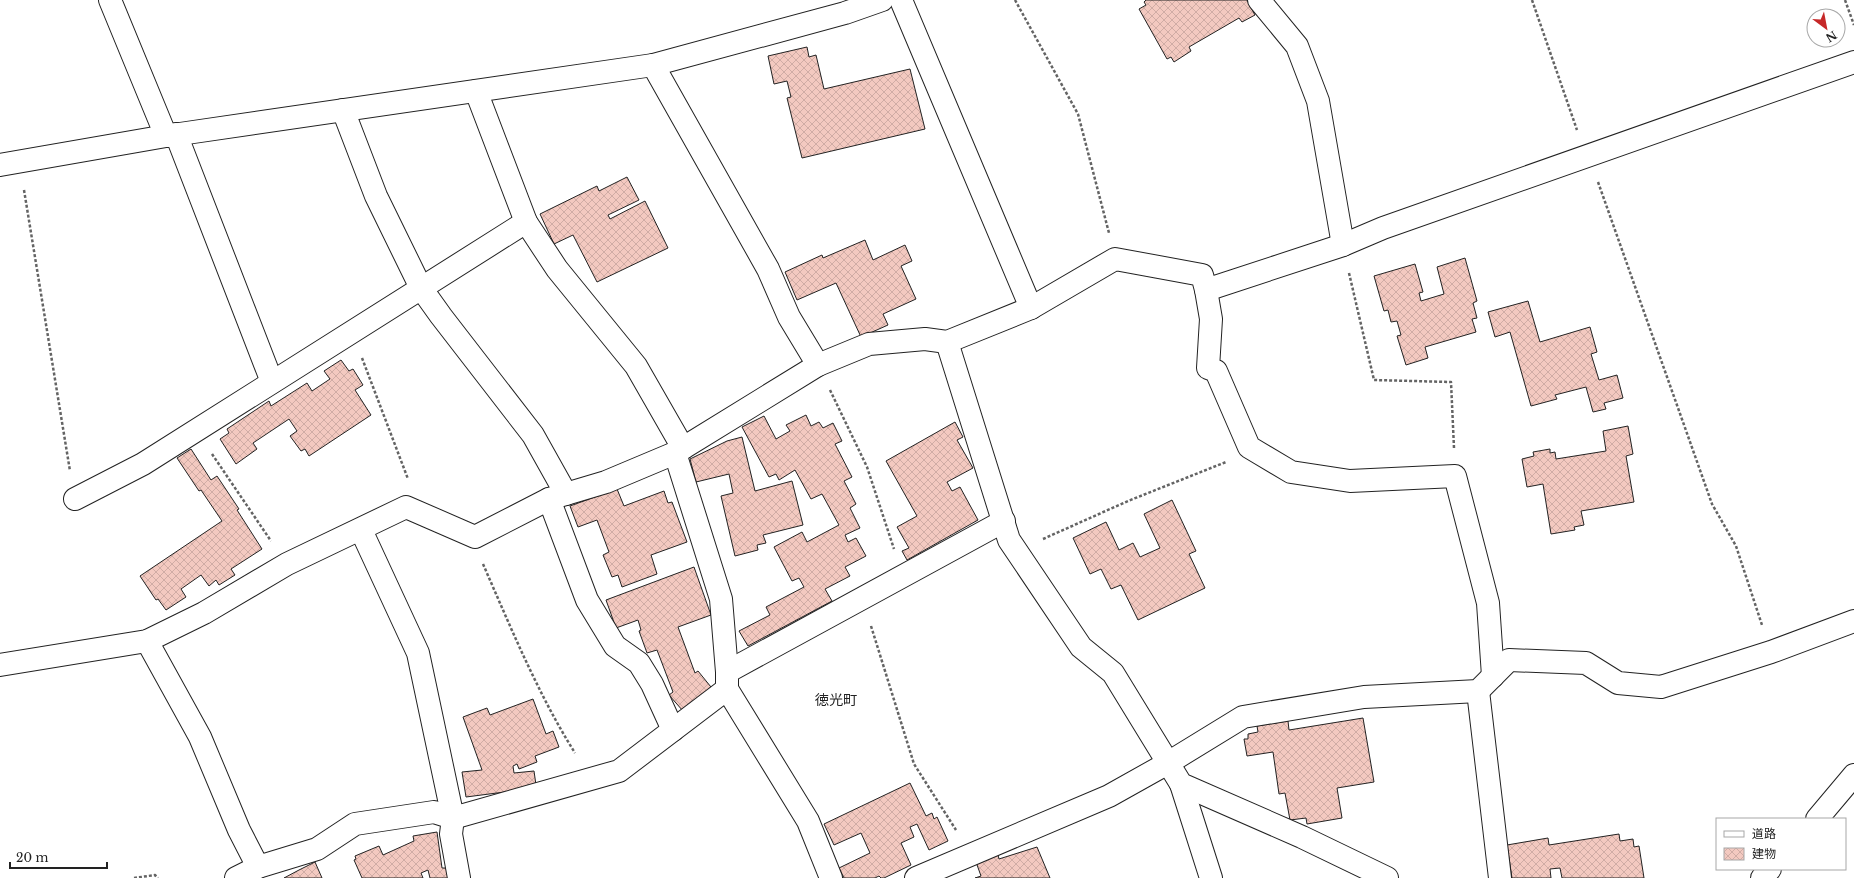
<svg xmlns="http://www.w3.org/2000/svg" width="1854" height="878" font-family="'Libre Baskerville','Noto Sans JP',serif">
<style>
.building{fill:url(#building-cross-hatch);stroke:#222}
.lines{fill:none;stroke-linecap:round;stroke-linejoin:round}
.minor-casing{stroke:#222;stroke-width:24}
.path{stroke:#646464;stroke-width:2.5;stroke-dasharray:3 2;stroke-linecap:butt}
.minor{stroke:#fff;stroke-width:22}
.labels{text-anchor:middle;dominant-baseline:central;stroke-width:3;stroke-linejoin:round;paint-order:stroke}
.quarter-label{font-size:14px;fill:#222;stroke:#fff}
</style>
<defs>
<pattern id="building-cross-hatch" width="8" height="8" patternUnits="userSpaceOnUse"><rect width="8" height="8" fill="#f3c9c0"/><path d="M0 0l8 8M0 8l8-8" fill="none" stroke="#d0aca5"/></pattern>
</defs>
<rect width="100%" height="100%" fill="#fff"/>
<g class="building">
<path d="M1146,0H1247L1255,15L1242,22L1239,18L1189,47L1191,51L1174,62L1171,57L1167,59L1139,9L1146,5L1144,2Z"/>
<path d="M807,47L809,57L816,55L824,89L910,69L925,129L802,158L787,98L791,97L787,81L774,84L768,56Z"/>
<path d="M627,177L639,200L608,215L610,219L645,201L668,248L597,282L573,235L554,244L540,214L597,186L599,191Z"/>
<path d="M865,240L873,260L905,245L912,261L901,266L916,299L883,314L888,325L861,337L836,283L797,300L785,272L822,255L823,258Z"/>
<path d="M1465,258L1477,301L1473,303L1477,318L1472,319L1476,332L1425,347L1428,358L1406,365L1397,336L1401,335L1397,321L1391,322L1388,310L1384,311L1374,276L1415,264L1423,292L1419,293L1421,301L1444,294L1437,267Z"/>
<path d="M1528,301L1540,342L1590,327L1597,352L1591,354L1599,380L1617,375L1623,398L1604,403L1606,409L1593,412L1586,387L1555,395L1557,399L1531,406L1510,332L1495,337L1488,312Z"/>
<path d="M341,360L349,371L353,369L363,385L355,390L371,415L309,456L305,449L301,451L290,436L297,431L289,419L253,443L257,449L236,464L220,439L229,433L227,429L269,401L271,406L307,383L312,391L330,379L324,371Z"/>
<path d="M806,415L811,426L819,422L823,428L833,423L842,441L835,444L852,477L844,481L856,504L850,508L860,528L845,535L848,542L856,538L866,556L845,567L850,576L825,589L832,601L748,646L739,631L770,615L766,607L804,587L799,578L792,581L774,547L802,532L807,542L839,525L822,494L811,499L795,470L779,480L776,474L769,477L742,427L764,416L776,439L790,431L786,425Z"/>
<path d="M955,422L963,437L957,440L973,468L947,482L952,491L960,487L978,520L907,560L902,551L909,548L897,527L917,516L886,461Z"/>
<path d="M1628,426L1633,454L1626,456L1634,502L1581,511L1584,525L1574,527L1575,530L1551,534L1543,484L1527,487L1522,459L1534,456L1533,452L1550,449V453L1555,452L1556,459L1606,451L1603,431Z"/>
<path d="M742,437L755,491L792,481L803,525L763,535L766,543L757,545L758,550L735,556L721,496L733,493L729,474L696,482L690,459L727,441Z"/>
<path d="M191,449L211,480L217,476L239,509L237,510L262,549L231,569L235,575L219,585L216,580L209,586L201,575L181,589L186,597L166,610L158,599L156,600L140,576L222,521L201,490L199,491L177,458Z"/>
<path d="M617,489L624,506L664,491L668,503L672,502L687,542L651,555L657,574L622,587L618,575L612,577L603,555L609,552L597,520L578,527L570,506Z"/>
<path d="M1172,500L1196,551L1189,554L1205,588L1138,620L1121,585L1111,589L1101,569L1090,574L1073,538L1106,522L1119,550L1133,543L1140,557L1160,548L1144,514Z"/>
<path d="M694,567L711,615L678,627L695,673L698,671L711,687L683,711L669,695L673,692L657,650L647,653L639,631L641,630L638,620L616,628L606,600Z"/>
<path d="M533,699L546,734L553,731L559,747L535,756L537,762L519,769L517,764L513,766L514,773L534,771L536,785L528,789L466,797L462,772L482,770L463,717L487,708L490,715Z"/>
<path d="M1363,718L1374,782L1337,788L1342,818L1307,824L1306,818L1290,820L1285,793L1279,794L1273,752L1247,756L1244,739H1248V734L1258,732L1257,726L1288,721L1289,730Z"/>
<path d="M910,783L926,816L932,813L934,819L937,817L948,841L929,850L917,824L910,827L914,837L901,843L911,865L884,878H881L879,876L875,878H844L839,868L870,853L861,833L834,845L824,824Z"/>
<path d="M437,832L442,868H448L449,878H430L428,870L421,873L423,878H362L354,860L356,859L355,856L379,846L383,855L414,841L413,836Z"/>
<path d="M1619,834L1620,841L1633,839L1634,847L1639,846L1644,878H1562L1560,868L1550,869L1551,878H1512L1507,845L1548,838L1549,845Z"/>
<path d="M1037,847L1050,878H975L981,876L976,862L998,855L999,859Z"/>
<path d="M315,862L322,878H284L299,870Z"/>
</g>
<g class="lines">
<defs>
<g id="minor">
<path d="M110,0L166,136"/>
<path d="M901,0L1031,308"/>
<path d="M1259,0L1297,46L1318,101L1343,245"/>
<path d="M653,65L768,269L789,317L818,365"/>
<path d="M476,91L526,222L557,269L636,366L683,448"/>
<path d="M343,110L376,196L421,288L441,316L533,435L566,494"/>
<path d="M176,134L272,382"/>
<path d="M0,165L166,136L653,65L845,13L882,0"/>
<path d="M1206,290L1211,319L1208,368L1216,371L1249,447L1291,472L1350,481L1455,476L1488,603L1493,676"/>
<path d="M947,342L1009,540L1081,647L1113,673L1181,784L1302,837L1387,878"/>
<path d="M675,453L721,599L727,672V686"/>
<path d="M75,499L143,464L526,222"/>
<path d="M549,499L587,600L615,646L639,663L652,684L673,730"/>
<path d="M361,530L418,653L453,818L619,771L727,689L808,821L831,878"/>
<path d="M147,641L200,737L239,830L258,867L317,849L355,824L434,812L453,818L451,834L459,878"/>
<path d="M0,665L147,641L204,613L287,564L406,507L475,537L549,499L606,482L675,453L818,365L869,344L925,339L947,342L1031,308L1115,259L1202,275L1206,290L1343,245L1383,228L1854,62"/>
<path d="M727,672L1004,521"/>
<path d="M1478,691L1500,878"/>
<path d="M1181,784L1211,878"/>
<path d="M1817,819L1854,775"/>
<path d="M236,878L258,867"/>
<path d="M916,878L1109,796L1168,763L1243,717L1364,697L1478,691L1509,660L1586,663L1618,683L1661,687L1771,652L1854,621"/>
<path d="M1762,878L1770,869"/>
</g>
</defs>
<use href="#minor" class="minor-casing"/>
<g class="path">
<path d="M1015,0L1078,114L1109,233"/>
<path d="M1532,0L1577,130"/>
<path d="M1845,0L1854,25"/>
<path d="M1598,182L1712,504L1736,546L1762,625"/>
<path d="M24,190L70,471"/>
<path d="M1349,273L1374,380L1451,382L1454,448"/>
<path d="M362,358L408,479"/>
<path d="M830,390L867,467L894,549"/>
<path d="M212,454L271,541"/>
<path d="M1043,539L1128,501L1226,462"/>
<path d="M483,564C511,628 538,694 575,753"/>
<path d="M871,626L914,764L956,830"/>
<path d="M134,878L155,875L158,878"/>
</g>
<use href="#minor" class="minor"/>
</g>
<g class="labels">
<g class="quarter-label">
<text x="836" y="700">徳光町</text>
</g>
</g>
<rect x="1716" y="818" width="130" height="52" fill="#ffffff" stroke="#a7a7a7"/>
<rect x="1724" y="831" width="20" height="6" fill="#ffffff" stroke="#a7a7a7"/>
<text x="1752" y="838" font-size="12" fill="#222222">道路</text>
<rect x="1724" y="848" width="20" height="12" fill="url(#building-cross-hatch)" stroke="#a7a7a7"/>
<text x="1752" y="858" font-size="12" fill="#222222">建物</text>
<g transform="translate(1826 28) rotate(148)"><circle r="19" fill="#ffffff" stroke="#a7a7a7"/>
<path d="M0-3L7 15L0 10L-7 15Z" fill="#c62828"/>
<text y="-6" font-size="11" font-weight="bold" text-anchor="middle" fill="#222222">N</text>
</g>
<path d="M10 862v6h97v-6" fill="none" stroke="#222222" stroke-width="2"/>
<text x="16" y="862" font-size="12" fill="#222222" stroke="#ffffff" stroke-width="3" paint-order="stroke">20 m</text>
</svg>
